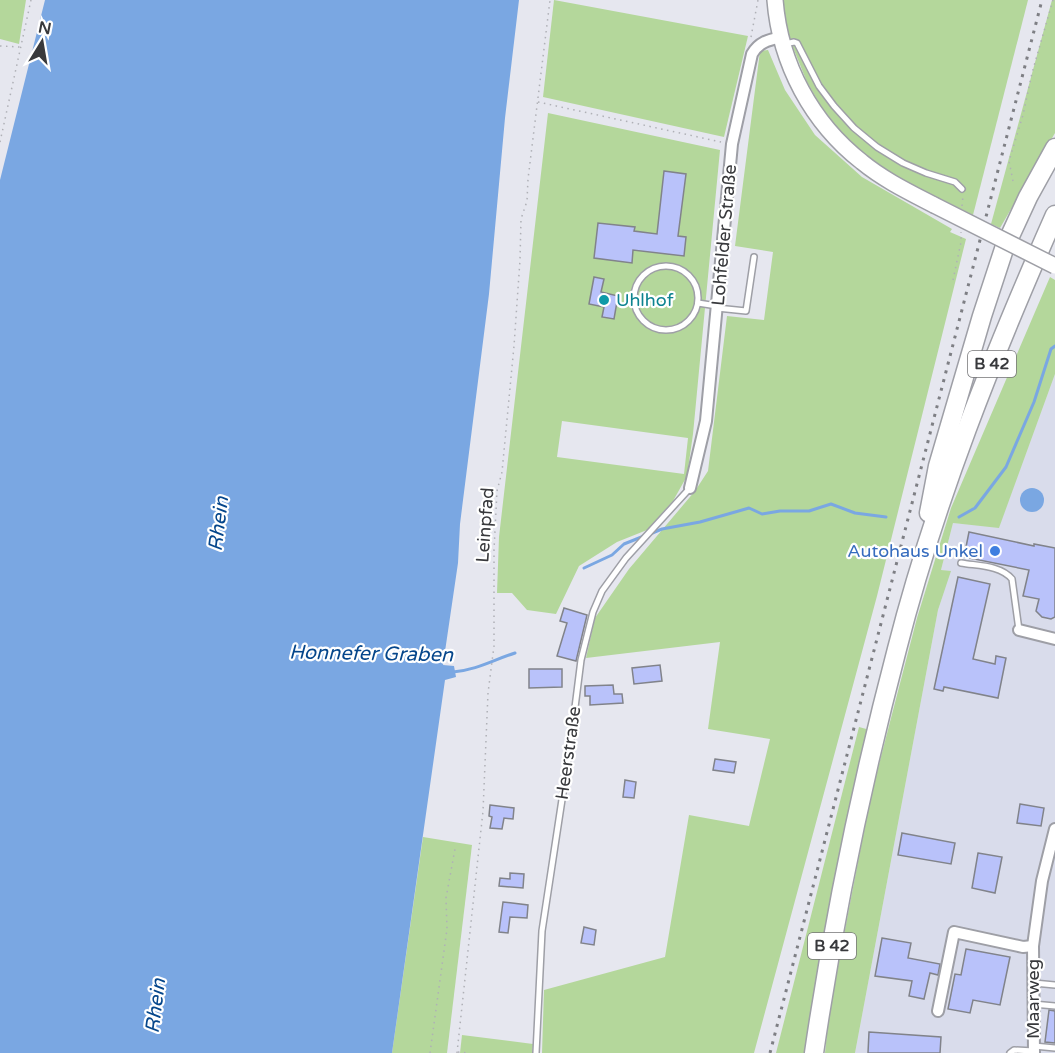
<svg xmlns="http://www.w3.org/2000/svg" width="1055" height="1053" font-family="'Varela Round',sans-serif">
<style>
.built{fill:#d9dceb}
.green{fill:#b4d79b;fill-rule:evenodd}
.water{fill:#7aa7e2}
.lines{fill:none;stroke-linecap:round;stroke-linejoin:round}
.stream{stroke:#7aa7e2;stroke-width:3}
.building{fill:#b9c2fa;stroke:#81838a;stroke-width:1.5}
.lane-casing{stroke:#9e9fa6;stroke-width:8}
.street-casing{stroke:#9e9fa6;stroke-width:14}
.secondary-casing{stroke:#9e9fa6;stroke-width:18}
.primary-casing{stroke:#9e9fa6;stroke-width:21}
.path{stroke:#afb0b6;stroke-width:1.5;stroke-dasharray:1.5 4.5;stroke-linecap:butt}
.lane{stroke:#fff;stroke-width:5}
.street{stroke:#fff;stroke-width:10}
.secondary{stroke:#fff;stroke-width:15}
.primary{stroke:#fff;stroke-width:18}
.rail{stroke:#7e7f84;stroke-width:3;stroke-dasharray:3 6;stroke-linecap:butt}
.secondary-bridge-casing{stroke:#9e9fa6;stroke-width:18;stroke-linecap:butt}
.secondary-bridge{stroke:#fff;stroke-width:15}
.culture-dot{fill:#0f9aa8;stroke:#fff;stroke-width:2}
.shop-dot{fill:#3f7fe0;stroke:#fff;stroke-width:2}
.labels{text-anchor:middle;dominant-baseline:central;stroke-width:4.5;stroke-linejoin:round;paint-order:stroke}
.shield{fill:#fff;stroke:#747476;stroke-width:1.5}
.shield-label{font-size:16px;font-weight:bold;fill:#38393c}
.street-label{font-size:18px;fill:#38393c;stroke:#fff}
.culture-label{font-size:18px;fill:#0d838f;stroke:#fff;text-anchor:start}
.shop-label{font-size:18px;fill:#366cbe;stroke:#fff;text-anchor:end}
.water-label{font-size:20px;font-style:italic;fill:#05468b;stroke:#fff}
</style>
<rect width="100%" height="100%" fill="#e6e7ef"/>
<path class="built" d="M1055,374V1053H855L938,610L950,572L941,570L953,523L999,527Z"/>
<g class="green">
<path d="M0,0H26L19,44L0,39Z"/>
<path d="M554,0L748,36L724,137L543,97Z"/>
<path d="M782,0H1028L973,215L896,177L866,155L841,132L822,108L807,82L785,28Z"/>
<path d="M1052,0H1055V133L1000,228L991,224Z"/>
<path d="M768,50L785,90L815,135L862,177L952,229L950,232L966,239L877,596L754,1053H542L544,990L665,957L689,815L749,826L770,739L708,729L720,642L586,658L595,618L629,569L695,491L708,471L727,316L764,320L773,252L735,246L760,51Z"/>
<path d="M548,113L720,150L693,434L687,476L673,501L647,530L617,542L579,566L556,614L527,610L512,593H497L499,537ZM562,421L688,438L684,474L557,457Z"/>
<path d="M1050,277L1055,280V374L999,528L953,523L941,570L951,571L938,610L855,1053H825L829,1013L870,799L917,618L951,508Z"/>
<path d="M859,727L870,730L844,834L807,1053H776Z"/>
<path d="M423,837L472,845L447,1053H392Z"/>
<path d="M462,1035L533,1044L532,1053H460Z"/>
</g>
<g class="water">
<path d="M45,0H519L505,118L489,294L460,524L458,563L443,665L454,666L456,677L445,680L392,1053H0V180Z"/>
<circle cx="1032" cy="500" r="12"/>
</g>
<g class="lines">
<g class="stream">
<path d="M959,517L975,508L1006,467L1034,402L1051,349L1055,346"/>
<path d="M650,534L662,529L700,522L749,508L762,514L780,511H809L831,504L855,513L886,517"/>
<path d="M584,568L612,555L624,544L644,536"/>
<path d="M453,672C477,670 493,660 515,653"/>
</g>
</g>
<g class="building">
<path d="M664,171L686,174L678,236L686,237L684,256L633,250L632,263L594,258L598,223L635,227L634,231L657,234Z"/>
<path d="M594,277L604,279L601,292L618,296L614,319L602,317L604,307L589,304Z"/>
<path d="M969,532L1034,546V544L1055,548V617L1051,619L1042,617L1036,611L1039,599L1023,596L1029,570L964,557Z"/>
<path d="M958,577L990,584L973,659L995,664L996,656L1006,658L998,698L944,687L943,691L934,689Z"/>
<path d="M564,608L587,615L576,661L557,656L567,623L560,621Z"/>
<path d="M660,665L662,681L634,684L632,668Z"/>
<path d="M529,669H562V687L529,688Z"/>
<path d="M613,685L614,694H622L623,703L590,705V696H585V686Z"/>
<path d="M715,759L736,762L734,773L713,770Z"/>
<path d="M625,780L636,782L634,798L623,797Z"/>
<path d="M1020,804L1044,808L1041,826L1017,823Z"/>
<path d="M490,805L514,808L513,819L504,818L502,829L490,828L492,817L489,816Z"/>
<path d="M902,833L955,843L951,864L898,855Z"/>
<path d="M978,853L1002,857L995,893L972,888Z"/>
<path d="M510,873L524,874L523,888L499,886L500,878L510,879Z"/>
<path d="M503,902L528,905L527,918L510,917L508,933L499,932Z"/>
<path d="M584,927L596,930L594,945L581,943Z"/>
<path d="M882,938L911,943L908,958L940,964L938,975L930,973L924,999L909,996L912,981L875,976Z"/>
<path d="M966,949L1010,957L1000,1005L973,1000L970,1013L948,1009L955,974L961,975Z"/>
<path d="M1049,1010L1055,1011V1043L1045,1042Z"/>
<path d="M869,1032L941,1037L940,1053H868Z"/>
</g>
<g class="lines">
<defs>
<g id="lane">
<path d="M785,44L794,42L797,43L819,86L834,106L854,128L877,147L903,163L926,173L955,182L962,189"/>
<circle cx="666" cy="298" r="32"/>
<path d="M698,303L717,306"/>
<path d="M717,308L746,311L754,257"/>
<path d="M961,563C978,566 1000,565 1012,579L1019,630"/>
<path d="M1034,983L1055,985"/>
<path d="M1033,1004L1055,1006"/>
<path d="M1034,1046L1055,1048"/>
<path d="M536,1053L542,931L570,747L581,660L593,612L602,591L626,558L690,488"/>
<path d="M1010,1053L1014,1050L1034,1051"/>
</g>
<g id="street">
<path d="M690,488L706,421L732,144L752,54C759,42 768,40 781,37"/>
<path d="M1019,630L1055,639"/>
<path d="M938,1011L954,932L1023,947L1033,946"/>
<path d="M1034,1053L1033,946L1042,881L1055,829"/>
</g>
<path id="secondary" d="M775,0C780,64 812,123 862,162C884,180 909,192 934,205"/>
<g id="primary">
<path d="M929,513L938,466L982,316L1004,249L1028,197L1055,148"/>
<path d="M814,1053C834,917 862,782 897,649C935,500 993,355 1055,215"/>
</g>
</defs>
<use href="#lane" class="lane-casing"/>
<use href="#street" class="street-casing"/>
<use href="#secondary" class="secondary-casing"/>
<use href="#primary" class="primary-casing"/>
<g class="path">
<path d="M751,37L758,0"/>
<path d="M0,46L20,47"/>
<path d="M538,102L721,142"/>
<path d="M0,142L31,0"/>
<path d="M1013,181L1009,161L1023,115L1032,73L1053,0"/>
<path d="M962,206L963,196"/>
<path d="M953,280L961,242V232"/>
<path d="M458,1052L468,1053"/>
<path d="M430,1053L447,929L446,898L455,849"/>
<path d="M457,1053L483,811L488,693L494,646V550L497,491L502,472L514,346L520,260L521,219L527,201L528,179L550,0"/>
</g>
<use href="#lane" class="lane"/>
<use href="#street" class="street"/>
<use href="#secondary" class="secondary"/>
<use href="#primary" class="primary"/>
<path class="rail" d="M770,1053L1042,0"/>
<defs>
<path id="secondary-bridge" d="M934,205L1055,266"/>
</defs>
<use href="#secondary-bridge" class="secondary-bridge-casing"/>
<use href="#secondary-bridge" class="secondary-bridge"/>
</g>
<circle class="culture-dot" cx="604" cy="300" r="6"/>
<circle class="shop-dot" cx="995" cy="551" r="6"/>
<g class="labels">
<g class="shield">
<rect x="968" y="351" width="48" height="26" rx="4.5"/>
<rect x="808" y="933" width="48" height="26" rx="4.5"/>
</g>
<g class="shield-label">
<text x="992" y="364">B 42</text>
<text x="832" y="946">B 42</text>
</g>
<g class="street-label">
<text transform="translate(724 235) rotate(-85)">Lohfelder Straße</text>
<text transform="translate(485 525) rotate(-86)">Leinpfad</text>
<text transform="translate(568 753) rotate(-82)">Heerstraße</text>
<text transform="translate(1033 999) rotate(-90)">Maarweg</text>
</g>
<g class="culture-label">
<text x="616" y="300">Uhlhof</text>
</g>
<g class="shop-label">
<text x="983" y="551">Autohaus Unkel</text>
</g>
<g class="water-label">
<text transform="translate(219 524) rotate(-83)">Rhein</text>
<text transform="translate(371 654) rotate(1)">Honnefer Graben</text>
<text transform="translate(156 1006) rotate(-83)">Rhein</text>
</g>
</g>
<g transform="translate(42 42) rotate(11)" stroke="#ffffff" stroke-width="4.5" paint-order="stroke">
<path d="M0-4.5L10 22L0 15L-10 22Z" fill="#38393c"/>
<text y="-9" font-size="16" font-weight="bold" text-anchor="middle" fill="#38393c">N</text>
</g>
</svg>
